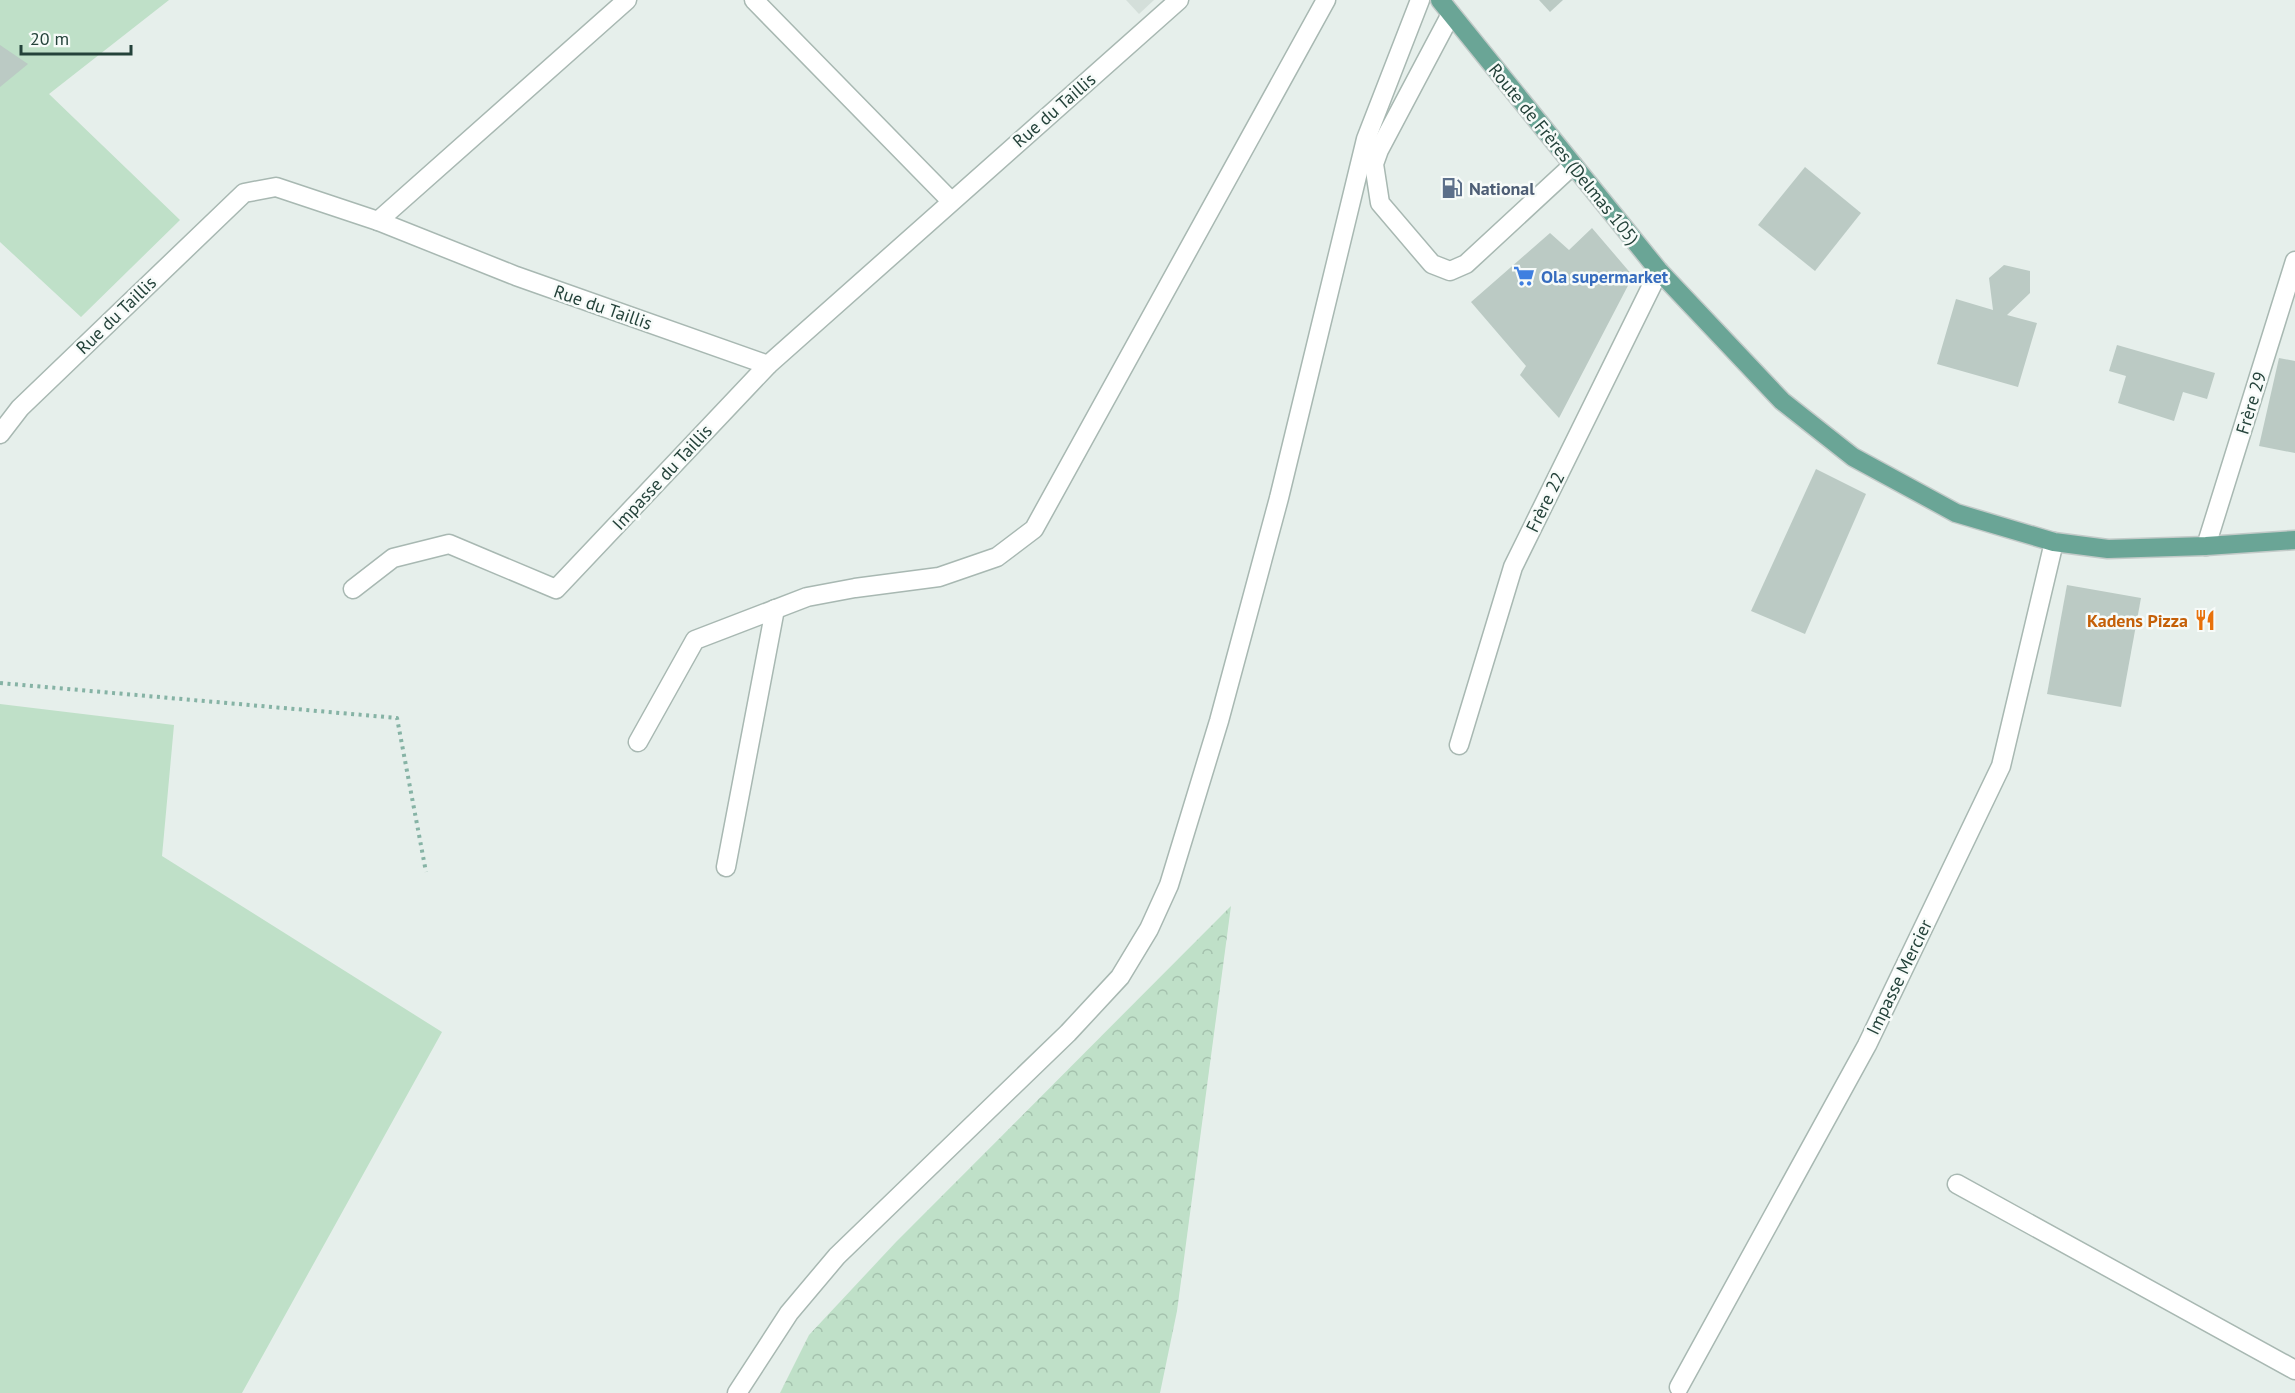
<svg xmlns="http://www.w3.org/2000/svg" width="2295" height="1393" font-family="'PT Sans',sans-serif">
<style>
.built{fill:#d4dfda}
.green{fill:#bfe0c8}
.forest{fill:url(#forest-crowns)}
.building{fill:#bbcac4}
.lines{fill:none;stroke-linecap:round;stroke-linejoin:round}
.minor-casing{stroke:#a8b8b2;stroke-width:21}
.major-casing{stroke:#c2cac8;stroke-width:21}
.path{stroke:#86b3a5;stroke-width:4;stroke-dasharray:3 4.5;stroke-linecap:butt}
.minor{stroke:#fff;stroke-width:18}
.major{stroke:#6aa596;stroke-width:18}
.labels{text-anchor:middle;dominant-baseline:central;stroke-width:5;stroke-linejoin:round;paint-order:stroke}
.street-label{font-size:18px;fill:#24423a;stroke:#f7fbf9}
.service-label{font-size:18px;font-weight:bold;fill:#4e5e75;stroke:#f7fbf9;text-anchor:start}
.shop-label{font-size:18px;font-weight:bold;fill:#366cbe;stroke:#f7fbf9;text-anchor:start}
.food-label{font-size:18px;font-weight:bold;fill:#c56008;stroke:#f7fbf9;text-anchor:end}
</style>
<defs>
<pattern id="forest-crowns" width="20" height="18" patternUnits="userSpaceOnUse" patternTransform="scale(1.5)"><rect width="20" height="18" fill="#bfe0c8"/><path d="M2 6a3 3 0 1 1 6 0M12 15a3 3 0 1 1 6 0" fill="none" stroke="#a4c1ad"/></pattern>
</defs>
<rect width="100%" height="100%" fill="#e6efeb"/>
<path class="built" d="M1126,0H1154L1139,14Z"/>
<g class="green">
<path d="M0,0H169L49,94L180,220L81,317L0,242Z"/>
<path d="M0,704L174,725L162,856L442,1032L242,1393H0Z"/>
</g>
<path class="forest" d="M1231,906L1177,1311L1160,1393H780L809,1335L896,1242Z"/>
<g class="building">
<path d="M1539,0H1563L1550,12Z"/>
<path d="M0,45L28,64L0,87Z"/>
<path d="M1805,167L1861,213L1815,271L1758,225Z"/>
<path d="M1592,228L1633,276L1559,418L1520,375L1526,366L1471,302L1550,233L1569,250Z"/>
<path d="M2004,265L2030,271V293L2007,315L2037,323L2018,387L1937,364L1956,299L1993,310L1989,278Z"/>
<path d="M2117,345L2215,373L2207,399L2183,392L2174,421L2118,403L2126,376L2109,371Z"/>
<path d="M2279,358L2295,361V453L2259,446Z"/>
<path d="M1816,469L1866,494L1805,634L1751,611Z"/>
<path d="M2067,585L2141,598L2121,707L2047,694Z"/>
</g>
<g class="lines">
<defs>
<g id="minor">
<path d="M754,0L951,201"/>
<path d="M1451,14L1379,150L1374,164L1380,203L1432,264L1450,271L1466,264L1573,165"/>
<path d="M378,221L627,0"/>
<path d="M0,434L20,408L244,193L276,187L378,221L516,276L768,365"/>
<path d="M2206,546L2295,261"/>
<path d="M353,589L393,558L449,544L556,589L768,365L1179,0"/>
<path d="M638,742L695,640L807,597L855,588L939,577L997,557L1034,529L1326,0"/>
<path d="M1459,745L1513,567L1659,271"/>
<path d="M726,867L775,609"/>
<path d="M1957,1184L2295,1370"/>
<path d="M1679,1387L1867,1045L2001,766L2054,542"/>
<path d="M737,1393L789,1313L837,1256L1068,1033L1120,977L1149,929L1169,885L1219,721L1279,498L1366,139L1420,0"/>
</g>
<path id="major" d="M1440,0L1659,271L1782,401L1853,457L1956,513L2054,542L2108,549L2206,546L2295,540"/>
</defs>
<use href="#minor" class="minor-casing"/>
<use href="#major" class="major-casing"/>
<path class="path" d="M0,683L397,718L426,872"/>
<use href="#minor" class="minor"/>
<use href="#major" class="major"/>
</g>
<defs>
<symbol id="fuel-bare" viewBox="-9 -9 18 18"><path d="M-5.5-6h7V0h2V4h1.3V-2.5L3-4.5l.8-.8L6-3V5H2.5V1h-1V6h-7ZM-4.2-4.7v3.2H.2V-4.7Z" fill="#5c6f8a" stroke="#f7fbf9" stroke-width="2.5" paint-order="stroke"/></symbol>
<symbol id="supermarket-bare" viewBox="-9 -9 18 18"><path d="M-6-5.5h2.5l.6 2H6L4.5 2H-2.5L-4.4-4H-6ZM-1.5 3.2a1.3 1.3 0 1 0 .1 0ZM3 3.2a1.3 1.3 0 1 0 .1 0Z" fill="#3f7fe0" stroke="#f7fbf9" stroke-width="2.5" paint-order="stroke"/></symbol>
<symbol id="restaurant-bare" viewBox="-9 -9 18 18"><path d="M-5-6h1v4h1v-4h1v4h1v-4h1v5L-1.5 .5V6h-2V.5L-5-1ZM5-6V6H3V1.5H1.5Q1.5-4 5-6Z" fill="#e8710a" stroke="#f7fbf9" stroke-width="2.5" paint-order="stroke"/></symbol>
</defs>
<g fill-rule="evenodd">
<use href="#fuel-bare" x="1437" y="173" width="30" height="30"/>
<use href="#supermarket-bare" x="1509" y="261" width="30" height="30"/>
<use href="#restaurant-bare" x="2190" y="605" width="30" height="30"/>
</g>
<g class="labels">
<g class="street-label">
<text transform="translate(1054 110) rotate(-41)">Rue du Taillis</text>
<text transform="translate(1564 154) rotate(51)">Route de Frères (Delmas 105)</text>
<text transform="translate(603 307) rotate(19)">Rue du Taillis</text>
<text transform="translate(116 315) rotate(-44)">Rue du Taillis</text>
<text transform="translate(2251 403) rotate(-73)">Frère 29</text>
<text transform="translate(662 477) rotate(-47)">Impasse du Taillis</text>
<text transform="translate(1545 502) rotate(-64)">Frère 22</text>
<text transform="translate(1899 977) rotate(-64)">Impasse Mercier</text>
</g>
<g class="service-label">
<text x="1469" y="188">National</text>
</g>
<g class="shop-label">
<text x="1541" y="276">Ola supermarket</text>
</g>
<g class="food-label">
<text x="2188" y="620">Kadens Pizza</text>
</g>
</g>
<path d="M21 45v9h110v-9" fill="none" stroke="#24423a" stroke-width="3"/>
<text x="30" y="45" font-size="18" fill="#24423a" stroke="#f7fbf9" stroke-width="4.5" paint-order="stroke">20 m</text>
</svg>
